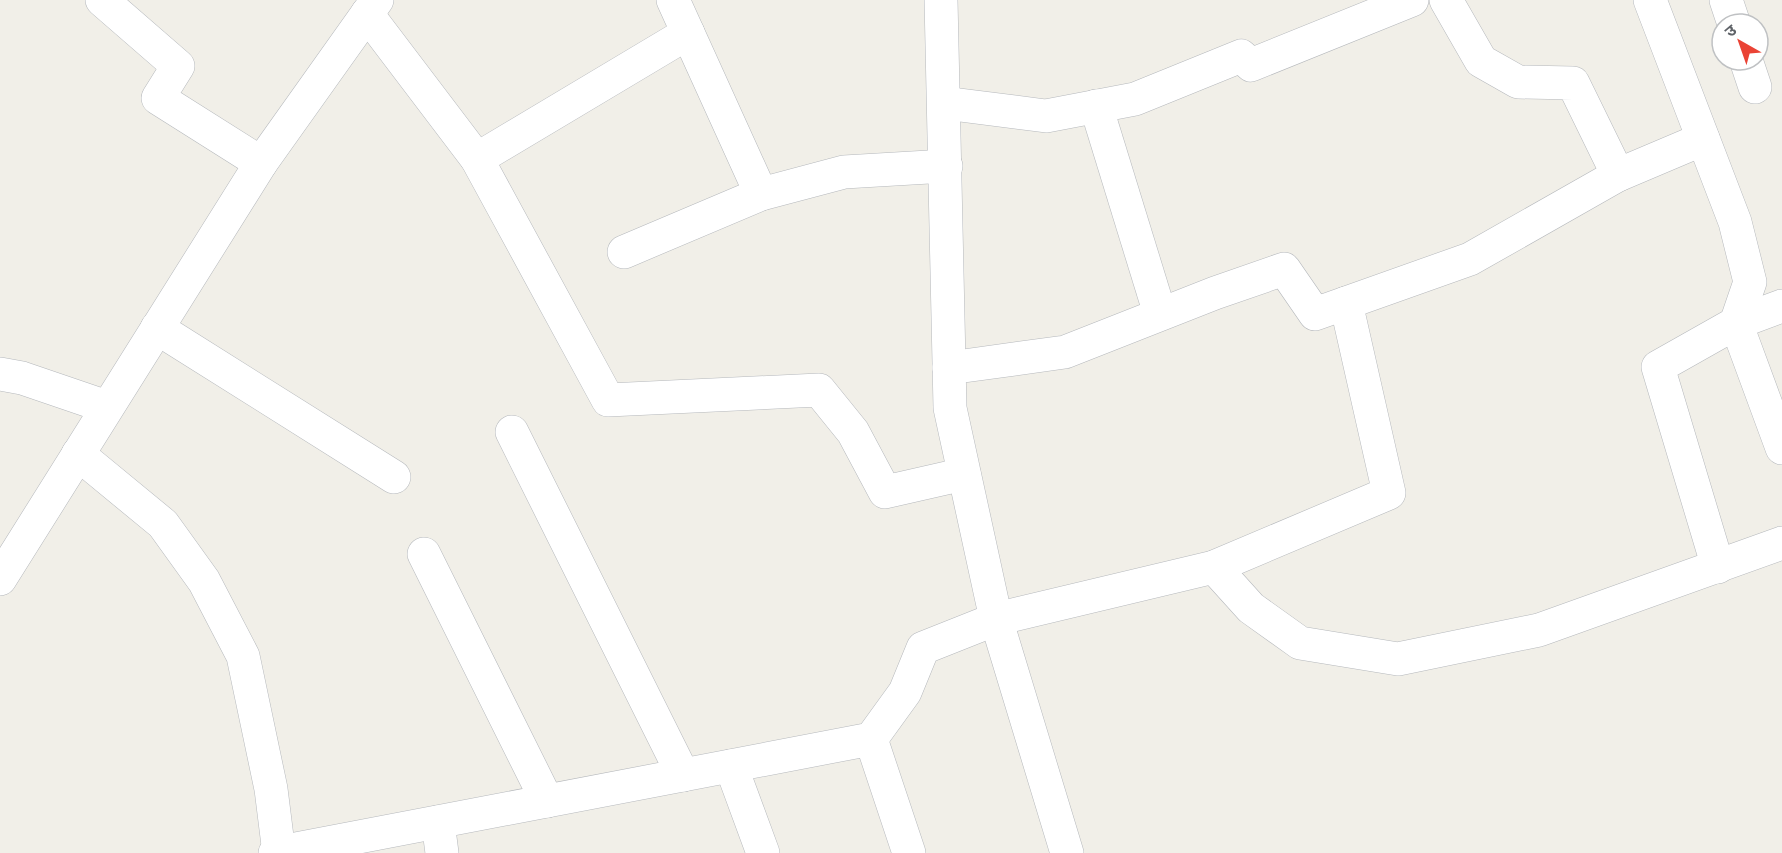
<svg xmlns="http://www.w3.org/2000/svg" width="1782" height="853" font-family="'Open Sans','Noto Sans Devanagari',sans-serif">
<style>
.lines{fill:none;stroke-linecap:round;stroke-linejoin:round}
.minor-casing{stroke:#b5b8bc;stroke-width:34}
.minor{stroke:#fff;stroke-width:33}
</style>
<rect width="100%" height="100%" fill="#f1efe8"/>
<g class="lines">
<defs>
<g id="minor">
<path d="M102,0L178,66L158,98L261,163"/>
<path d="M673,0L761,194"/>
<path d="M941,0L950,408L996,619L1067,853"/>
<path d="M1446,0L1481,61L1518,82L1573,83L1618,175"/>
<path d="M1650,0L1735,222L1750,282L1736,323L1782,448"/>
<path d="M1726,0L1734,24"/>
<path d="M367,14L477,159L608,400L819,390L853,432L885,492L964,474"/>
<path d="M1746,60L1755,87"/>
<path d="M944,103L1046,116L1135,99L1241,56L1251,65L1412,0"/>
<path d="M1096,106L1160,314"/>
<path d="M477,159L688,33"/>
<path d="M624,252L761,194L844,172L946,166"/>
<path d="M157,328L394,477"/>
<path d="M949,368L1065,352L1215,293L1284,269L1315,314L1470,259L1618,175L1703,139"/>
<path d="M0,374L22,378L107,407"/>
<path d="M512,432L683,775"/>
<path d="M78,454L163,524L204,581L243,656L271,789L279,853"/>
<path d="M424,554L547,801"/>
<path d="M1214,567L1251,608L1300,643L1398,659L1539,630L1782,543"/>
<path d="M1718,567L1658,367L1736,323L1782,306"/>
<path d="M0,579L261,163L377,0"/>
<path d="M871,739L909,853"/>
<path d="M731,766L763,853"/>
<path d="M438,822L442,853"/>
<path d="M275,853L871,739L905,692L923,648L996,619L1214,567L1389,493L1346,303"/>
</g>
</defs>
<use href="#minor" class="minor-casing"/>
<use href="#minor" class="minor"/>
</g>
<g transform="translate(1740 42) rotate(320)"><circle r="28" fill="#ffffff" stroke="#bfc1c3" stroke-width="1.5"/>
<path d="M0-4.5L10 22L0 15L-10 22Z" fill="#ea4335"/>
<text y="-9" font-size="16" font-weight="bold" text-anchor="middle" fill="#5f6368">उ</text>
</g>
</svg>
